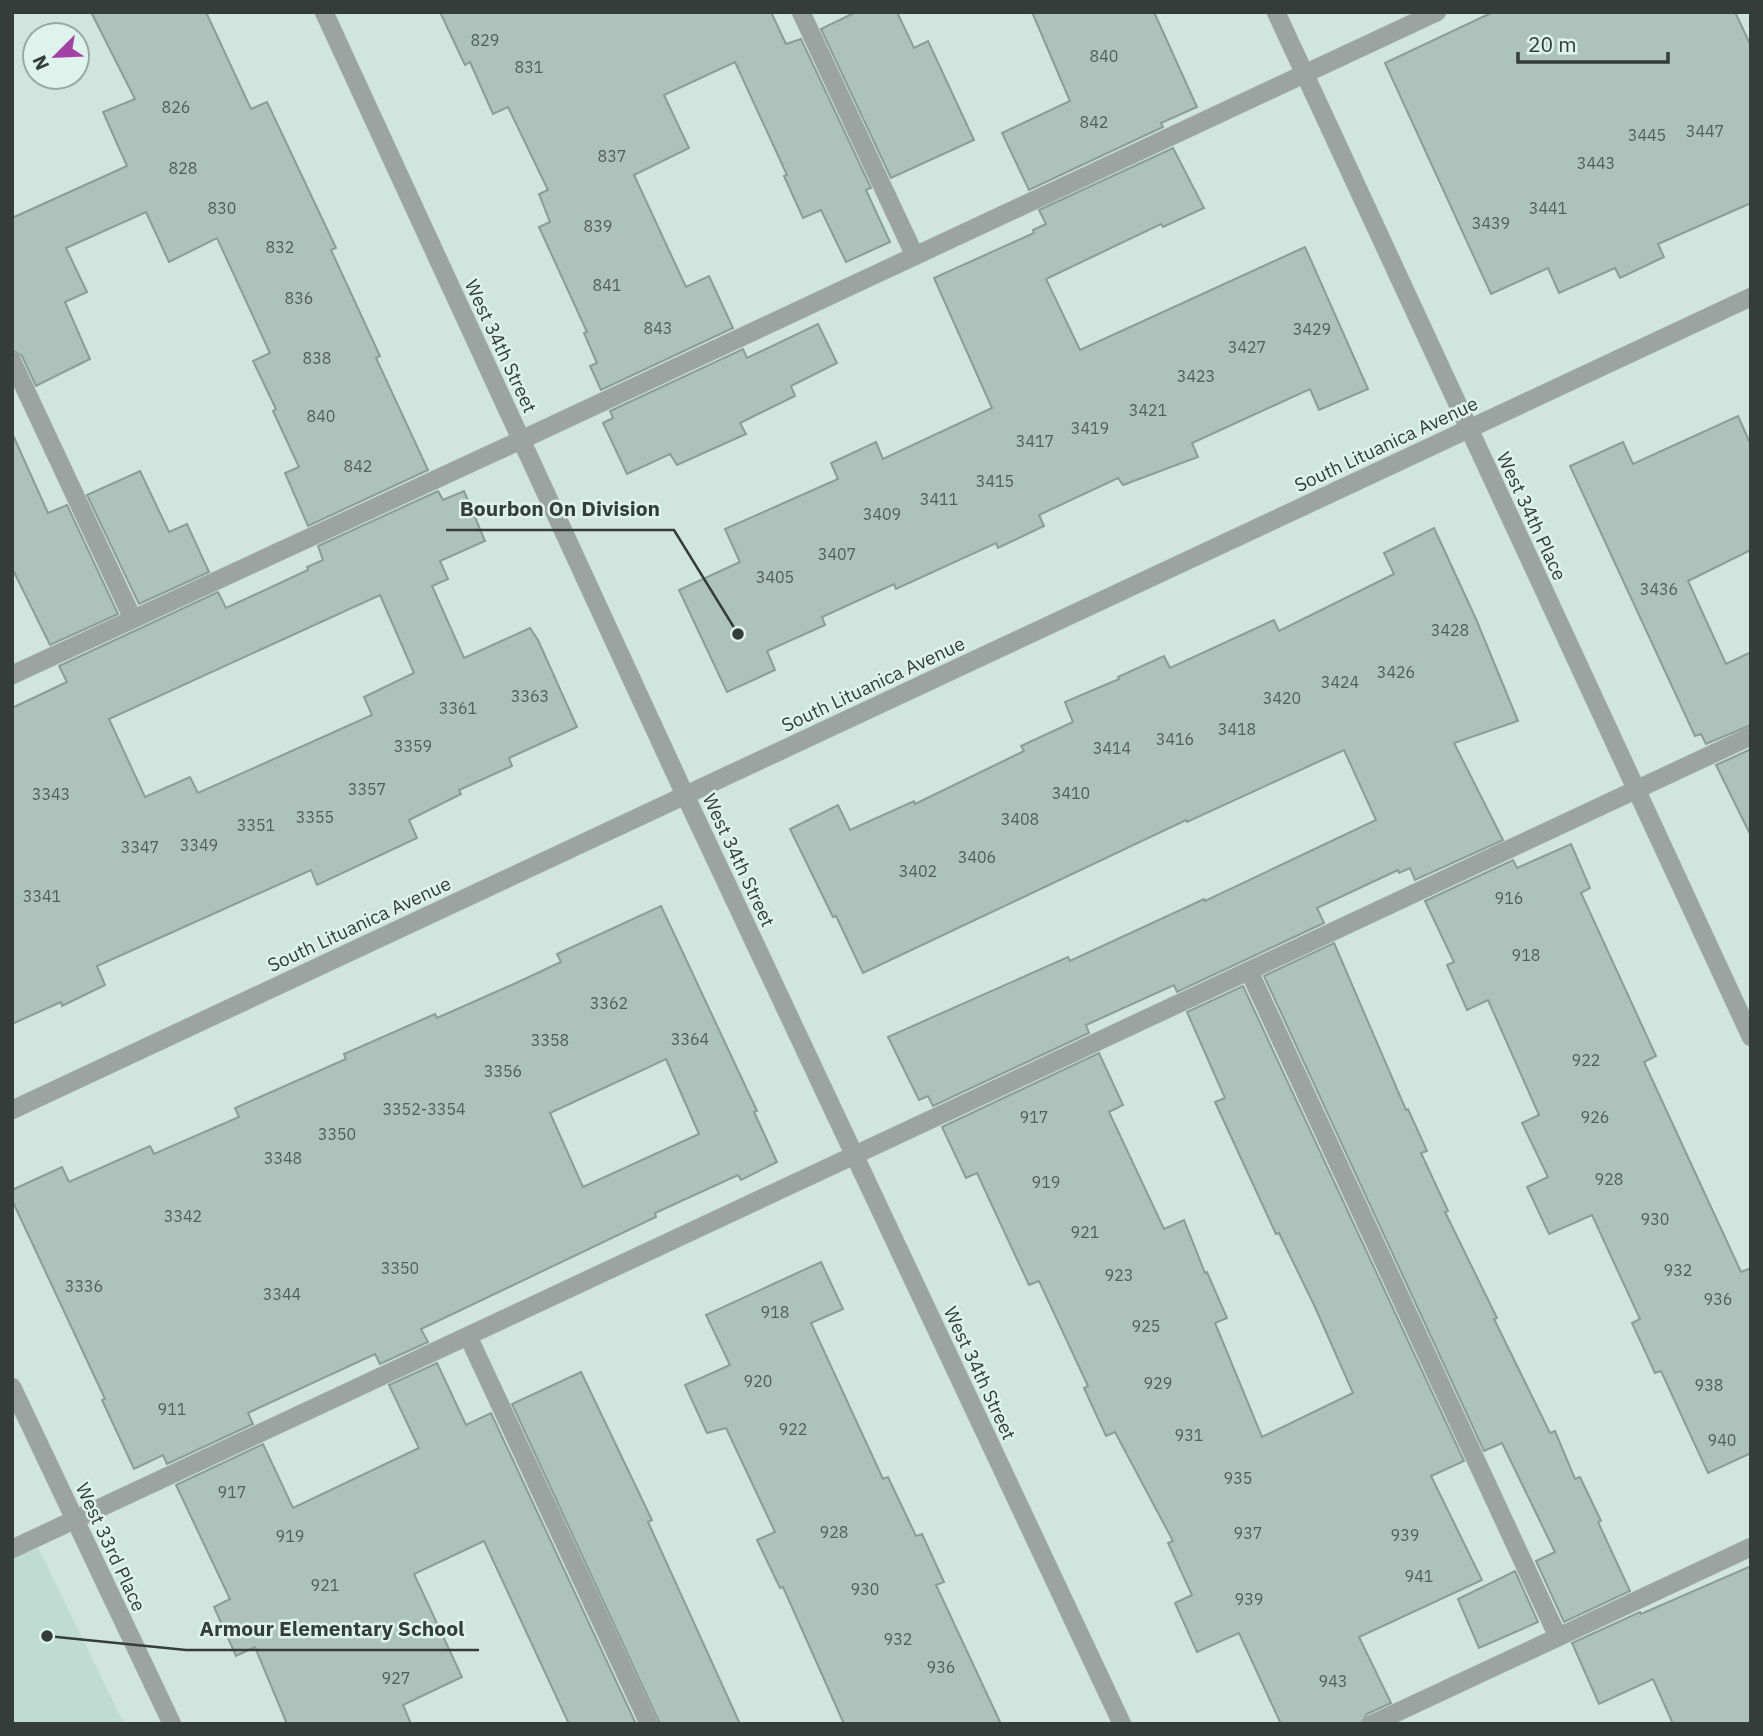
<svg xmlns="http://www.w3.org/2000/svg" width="1763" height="1736" font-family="'IBM Plex Sans',sans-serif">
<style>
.built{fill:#bedcd2}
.building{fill:#aec2bc;stroke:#8a9d97;stroke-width:2;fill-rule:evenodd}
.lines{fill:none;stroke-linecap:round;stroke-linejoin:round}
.service-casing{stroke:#aec0ba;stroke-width:19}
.minor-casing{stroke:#aec0ba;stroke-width:19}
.service{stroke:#9ba4a1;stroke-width:18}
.minor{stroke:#9ba4a1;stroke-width:18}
.labels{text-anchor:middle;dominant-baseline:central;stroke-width:5;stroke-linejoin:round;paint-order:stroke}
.number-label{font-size:16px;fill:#525e5a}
.street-label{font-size:19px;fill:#343d3a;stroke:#ddf3ec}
.leader{fill:none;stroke:#343d3a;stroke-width:2.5}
.callout-dot{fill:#343d3a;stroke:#ddf3ec;stroke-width:2.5}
.callout-label{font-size:21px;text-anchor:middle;font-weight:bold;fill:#343d3a;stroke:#ddf3ec;stroke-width:5;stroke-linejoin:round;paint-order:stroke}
</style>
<rect width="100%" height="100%" fill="#d0e5de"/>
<path class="built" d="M34,1539L124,1724H12V1549Z"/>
<g class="building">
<path d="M91,12H206L251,109L267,102L336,248L331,250L380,356L376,358L428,470L308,526L285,473L299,467L273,411L276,409L253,361L270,353L217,238L169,262L146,212L66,248L87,292L65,302L90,359L36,386L22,356L12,350V218L127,166L103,112L135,99Z"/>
<path d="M440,12H771L786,44L801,39L871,188L866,190L890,242L846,262L821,210L803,218L784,176L787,175L735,62L664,95L689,148L634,175L686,287L709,276L733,328L601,390L590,366L597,363L584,333L587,332L539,227L550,222L539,194L548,190L508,107L493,114L470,62L465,65Z"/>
<path d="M856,12H897L914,48L928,41L974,140L891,178L821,29Z"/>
<path d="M1032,12H1154L1197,107L1161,123L1163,127L1029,190L1002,133L1070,101Z"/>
<path d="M1493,12H1735L1751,46V203L1658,244L1664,257L1620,278L1615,268L1559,293L1548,268L1491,294L1385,63Z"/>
<path d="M1173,148L1204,208L1163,227L1161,224L1046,279L1080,350L1305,247L1368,389L1319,410L1310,389L1192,443L1198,457L1123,485L1118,478L1039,515L1044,526L998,548L996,543L896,589L894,584L822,617L825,625L767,651L775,670L727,692L679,590L740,562L725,529L838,479L831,463L876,442L883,459L992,408L934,278L1034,233L1033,230L1046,224L1039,210Z"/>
<path d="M818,324L837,363L791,386L795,396L740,423L746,434L677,465L670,454L627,474L603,423L613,418L610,411L743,349L747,358Z"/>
<path d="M1738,416L1751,445V550L1688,581L1726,664L1751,652V725L1706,744L1701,734L1695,736L1570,466L1623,442L1633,464Z"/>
<path d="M12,433L48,513L67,505L118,614L50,645L12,568Z"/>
<path d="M140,471L169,532L187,524L209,572L139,604L87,495Z"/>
<path d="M438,491L443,500L464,491L485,541L440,561L448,579L432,586L464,658L530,628L538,640L577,727L509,758L512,766L459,790L461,794L409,820L417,838L317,885L311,870L97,966L105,985L62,1006L61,1002L12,1024V708L67,682L59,666L218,592L226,608L308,570L307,567L323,560L318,546ZM380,595L414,673L364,697L372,715L198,793L190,777L145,797L109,719Z"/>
<path d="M1434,528L1476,619L1518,721L1454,743L1503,840L1415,880L1410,868L1399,873L1398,870L1317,908L1324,923L1177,992L1174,985L1086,1025L1089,1033L933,1106L928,1096L919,1100L888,1037L1068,957L1070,961L1204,899L1205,901L1376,820L1344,750L1187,822L1186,820L863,973L836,916L833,917L790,829L838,805L850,830L914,801L915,804L1024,751L1021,746L1073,722L1065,702L1119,679L1118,677L1164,656L1170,668L1274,620L1279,631L1394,574L1384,553Z"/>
<path d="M1751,749V836L1716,765Z"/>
<path d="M1571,844L1590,888L1581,893L1656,1056L1644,1062L1741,1272L1751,1268V1453L1708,1473L1661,1371L1655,1373L1632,1323L1640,1319L1592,1215L1549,1234L1527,1187L1548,1177L1522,1123L1539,1115L1488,1000L1467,1010L1447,965L1454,962L1425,901L1513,860L1517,868Z"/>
<path d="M661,906L757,1111L754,1112L777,1162L741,1180L738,1175L655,1213L656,1217L421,1329L428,1342L380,1364L375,1354L248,1413L253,1424L167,1464L163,1455L134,1469L102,1400L105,1399L12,1200V1190L62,1167L69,1182L150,1146L154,1154L239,1117L235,1108L346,1059L344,1054L435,1014L437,1018L516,983L561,962L557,954ZM666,1059L699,1134L583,1187L550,1113Z"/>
<path d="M1334,943L1406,1110L1408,1109L1427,1151L1421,1153L1448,1211L1445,1212L1497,1318L1494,1319L1550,1433L1555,1431L1575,1479L1580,1477L1601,1521L1598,1522L1630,1591L1564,1622L1536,1561L1555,1552L1502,1443L1484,1451L1264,976Z"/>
<path d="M1243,986L1464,1461L1431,1476L1482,1580L1359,1637L1391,1703L1367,1714L1361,1724H1281L1239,1633L1197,1652L1175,1603L1192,1595L1168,1543L1173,1541L1115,1432L1106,1436L1084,1388L1088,1386L1039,1281L1029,1285L977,1173L966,1178L942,1127L1099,1053L1123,1105L1109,1112L1164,1229L1184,1220L1205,1273L1207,1272L1227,1318L1215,1323L1262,1437L1353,1393L1315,1307L1279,1233L1276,1234L1215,1102L1225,1098L1187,1012Z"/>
<path d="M821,1262L843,1309L811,1323L883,1479L888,1477L916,1536L922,1534L944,1582L936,1585L1001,1724H844L783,1587L780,1588L757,1540L775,1532L726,1428L707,1433L685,1385L730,1365L706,1315Z"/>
<path d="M437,1363L466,1425L491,1413L636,1724H569L484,1541L414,1574L462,1677L403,1705L411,1724H287L255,1647L236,1656L214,1607L230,1599L176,1485L263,1444L293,1508L419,1448L389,1385Z"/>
<path d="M581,1372L652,1520L648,1522L740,1724H660L512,1404Z"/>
<path d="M1751,1566V1724H1673L1653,1679L1599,1704L1572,1643L1640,1612L1641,1614Z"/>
<path d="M1515,1571L1538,1622L1479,1648L1458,1599Z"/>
</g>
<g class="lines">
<defs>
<g id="service">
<path d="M801,12L915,256"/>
<path d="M12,361L133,619"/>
<path d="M12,675L521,440L1437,12"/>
<path d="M1249,971L1558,1637"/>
<path d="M468,1336L649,1724"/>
<path d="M12,1549L1751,736"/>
<path d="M1372,1724L1751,1547"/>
</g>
<g id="minor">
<path d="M324,12L685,795L1122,1724"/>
<path d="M1276,12L1751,1037"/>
<path d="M12,1110L1751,297"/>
<path d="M12,1387L172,1724"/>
</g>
</defs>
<use href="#service" class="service-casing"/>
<use href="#minor" class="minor-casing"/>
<use href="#service" class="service"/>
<use href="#minor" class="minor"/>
</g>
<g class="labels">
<g class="number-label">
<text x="485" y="40">829</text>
<text x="1104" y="56">840</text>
<text x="529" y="67">831</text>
<text x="176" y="107">826</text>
<text x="1094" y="122">842</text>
<text x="1705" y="131">3447</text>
<text x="1647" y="135">3445</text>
<text x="612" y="156">837</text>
<text x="1596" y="163">3443</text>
<text x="183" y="168">828</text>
<text x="222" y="208">830</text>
<text x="1548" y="208">3441</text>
<text x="1491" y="223">3439</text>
<text x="598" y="226">839</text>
<text x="280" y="247">832</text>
<text x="607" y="285">841</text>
<text x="299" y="298">836</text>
<text x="658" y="328">843</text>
<text x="1312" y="329">3429</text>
<text x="1247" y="347">3427</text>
<text x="317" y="358">838</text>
<text x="1196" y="376">3423</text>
<text x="1148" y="410">3421</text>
<text x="321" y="416">840</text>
<text x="1090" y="428">3419</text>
<text x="1035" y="441">3417</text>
<text x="358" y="466">842</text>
<text x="995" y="481">3415</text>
<text x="939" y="499">3411</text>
<text x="882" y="514">3409</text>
<text x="837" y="554">3407</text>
<text x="775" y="577">3405</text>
<text x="1659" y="589">3436</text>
<text x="1450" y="630">3428</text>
<text x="1396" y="672">3426</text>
<text x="1340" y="682">3424</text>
<text x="530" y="696">3363</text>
<text x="1282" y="698">3420</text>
<text x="458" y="708">3361</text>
<text x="1237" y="729">3418</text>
<text x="1175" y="739">3416</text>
<text x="413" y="746">3359</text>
<text x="1112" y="748">3414</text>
<text x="367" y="789">3357</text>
<text x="1071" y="793">3410</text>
<text x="51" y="794">3343</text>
<text x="315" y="817">3355</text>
<text x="1020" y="819">3408</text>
<text x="256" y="825">3351</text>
<text x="199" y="845">3349</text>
<text x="140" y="847">3347</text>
<text x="977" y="857">3406</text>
<text x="918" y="871">3402</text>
<text x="42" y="896">3341</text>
<text x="1509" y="898">916</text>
<text x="1526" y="955">918</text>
<text x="609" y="1003">3362</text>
<text x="690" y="1039">3364</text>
<text x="550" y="1040">3358</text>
<text x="1586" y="1060">922</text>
<text x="503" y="1071">3356</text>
<text x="424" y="1109">3352-3354</text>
<text x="1034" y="1117">917</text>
<text x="1595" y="1117">926</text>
<text x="337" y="1134">3350</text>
<text x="283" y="1158">3348</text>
<text x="1609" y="1179">928</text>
<text x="1046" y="1182">919</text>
<text x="183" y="1216">3342</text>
<text x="1655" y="1219">930</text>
<text x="1085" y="1232">921</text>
<text x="400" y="1268">3350</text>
<text x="1678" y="1270">932</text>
<text x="1119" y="1275">923</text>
<text x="84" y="1286">3336</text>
<text x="282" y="1294">3344</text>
<text x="1718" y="1299">936</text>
<text x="775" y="1312">918</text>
<text x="1146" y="1326">925</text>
<text x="758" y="1381">920</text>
<text x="1158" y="1383">929</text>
<text x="1709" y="1385">938</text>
<text x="172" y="1409">911</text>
<text x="793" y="1429">922</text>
<text x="1189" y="1435">931</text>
<text x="1722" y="1440">940</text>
<text x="1238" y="1478">935</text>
<text x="232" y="1492">917</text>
<text x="834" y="1532">928</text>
<text x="1248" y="1533">937</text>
<text x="1405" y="1535">939</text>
<text x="290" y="1536">919</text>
<text x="1419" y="1576">941</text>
<text x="325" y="1585">921</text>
<text x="865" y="1589">930</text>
<text x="1249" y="1599">939</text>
<text x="898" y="1639">932</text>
<text x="941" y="1667">936</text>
<text x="396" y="1678">927</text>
<text x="1333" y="1681">943</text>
</g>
<g class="street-label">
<text transform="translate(501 346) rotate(65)">West 34th Street</text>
<text transform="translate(1386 444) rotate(-25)">South Lituanica Avenue</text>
<text transform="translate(1532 516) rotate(65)">West 34th Place</text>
<text transform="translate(873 684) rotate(-25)">South Lituanica Avenue</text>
<text transform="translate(739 860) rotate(65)">West 34th Street</text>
<text transform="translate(359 924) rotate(-25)">South Lituanica Avenue</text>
<text transform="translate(980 1373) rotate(65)">West 34th Street</text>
<text transform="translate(111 1547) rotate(65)">West 33rd Place</text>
</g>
</g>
<path class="leader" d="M738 634L674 530H446M47 1636L186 1650H479"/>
<g class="callout-dot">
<circle cx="738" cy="634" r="7"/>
<circle cx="47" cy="1636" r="7"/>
</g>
<g class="callout-label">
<text x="560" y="516">Bourbon On Division</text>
<text x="332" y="1636">Armour Elementary School</text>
</g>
<rect width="1763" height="1736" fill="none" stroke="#343d3a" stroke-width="28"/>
<g transform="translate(56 56) rotate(246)"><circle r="33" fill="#ddf3ec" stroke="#99aaa5" stroke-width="2"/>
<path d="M0-5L12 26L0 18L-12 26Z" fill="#a540a5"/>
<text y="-10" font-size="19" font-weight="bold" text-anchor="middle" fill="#343d3a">N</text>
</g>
<path d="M1518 52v10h150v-10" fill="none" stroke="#343d3a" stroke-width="3.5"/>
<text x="1528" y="52" font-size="21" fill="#343d3a" stroke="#ddf3ec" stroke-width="5" paint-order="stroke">20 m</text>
</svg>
